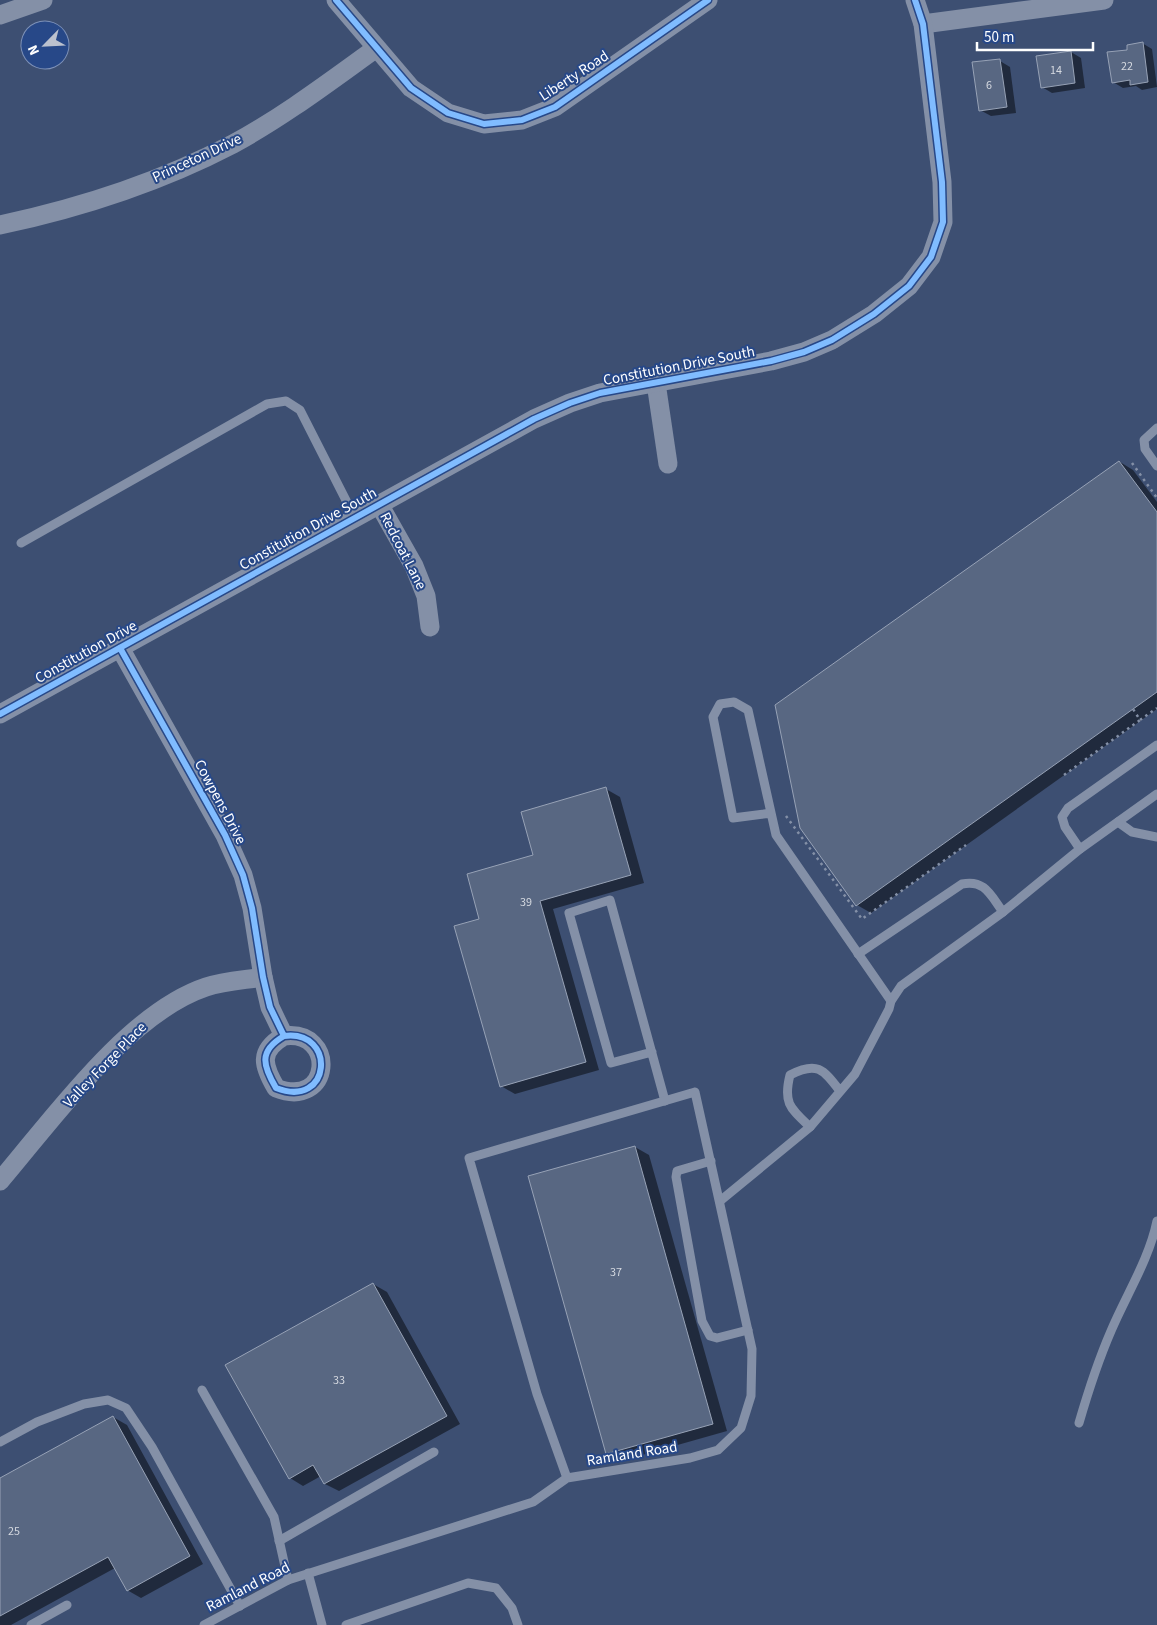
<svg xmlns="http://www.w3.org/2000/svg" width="1157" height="1625" font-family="'Source Sans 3',sans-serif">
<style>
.shadow{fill:#0007}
.building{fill:#586782;stroke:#97a2b6}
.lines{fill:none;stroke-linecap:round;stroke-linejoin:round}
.path{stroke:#8490a7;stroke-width:2.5;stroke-dasharray:2.5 4;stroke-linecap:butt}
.lane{stroke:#8490a7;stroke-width:9}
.street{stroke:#8490a7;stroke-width:19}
.cycleway-casing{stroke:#274888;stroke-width:9}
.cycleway{stroke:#80bcff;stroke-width:6}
.labels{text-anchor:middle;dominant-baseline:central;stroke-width:4;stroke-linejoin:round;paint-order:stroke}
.number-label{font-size:12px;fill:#d5d9e0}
.street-label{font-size:15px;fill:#fff;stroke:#274888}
</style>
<rect width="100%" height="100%" fill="#3d4f72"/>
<g class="shadow">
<path d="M1142,43L1152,49L1157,87L1142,90L1136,86L1123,88L1113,82L1129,51Z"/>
<path d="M1071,52L1081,58L1085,88L1052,93L1042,87Z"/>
<path d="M1000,61L1010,67L1016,113L991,116L980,110Z"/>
<path d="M1120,462L1133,470L1157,502V709L871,913L857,905Z"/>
<path d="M606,789L620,797L644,883L553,909L599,1070L515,1094L501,1086L481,919L535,855Z"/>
<path d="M635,1147L649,1155L727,1431L621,1461L607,1453Z"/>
<path d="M373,1284L387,1292L460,1424L339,1491L325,1484L321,1476L303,1486L290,1478Z"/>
<path d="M113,1417L127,1425L203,1564L141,1598L127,1590L115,1568L11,1625H0V1479Z"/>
</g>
<g class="building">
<path d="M1143,42L1148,82L1130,85V80L1112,83L1107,52L1127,50V45Z"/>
<path d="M1071,51L1075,83L1041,88L1036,56Z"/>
<path d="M1000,59L1007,107L979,111L972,62Z"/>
<path d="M1119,461L1157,512V692L856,906L800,828L775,705Z"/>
<path d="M606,787L631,875L540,901L586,1062L500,1087L454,926L479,919L467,874L533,855L521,812Z"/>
<path d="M635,1146L713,1424L606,1454L528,1176Z"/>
<path d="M373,1283L447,1416L324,1484L313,1465L289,1479L225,1365Z"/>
<path d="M113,1416L190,1556L127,1591L108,1557L0,1616V1478Z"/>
</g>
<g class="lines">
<g class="path">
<path d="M1132,463L1157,498"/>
<path d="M1140,720L1157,708"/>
<path d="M1064,775L1140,720L1133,709"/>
<path d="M786,816L862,919L966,845"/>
</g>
<g class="lane">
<path d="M1157,428L1144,440L1145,449L1157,466"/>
<path d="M21,543L267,404L286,401L300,410L355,518"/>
<path d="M771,813L733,818L713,717L720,704L734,702L748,710L776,835L891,1001"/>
<path d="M1118,822L1132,832L1157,837"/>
<path d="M1080,849L1065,827L1062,817L1068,808L1157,745"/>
<path d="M858,954L962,884C985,879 991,896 1003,912"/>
<path d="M652,1052L611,1063L569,913L610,900L665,1101"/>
<path d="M840,1091C823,1069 817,1061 790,1075C783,1103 790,1108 810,1127L855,1074L889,1009L891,1001L901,986L1003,912L1080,849L1157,794"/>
<path d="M711,1161L677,1171L676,1177L702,1321L710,1336L717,1338L748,1330"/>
<path d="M720,1201L810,1127"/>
<path d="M202,1390L274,1517L288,1580"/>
<path d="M1079,1423C1088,1392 1098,1361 1111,1331C1126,1295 1149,1260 1157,1221"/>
<path d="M0,1442L37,1422L84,1404L108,1400L126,1408L152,1447L240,1606"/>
<path d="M279,1541L434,1452"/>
<path d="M308,1573L322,1625"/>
<path d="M31,1625L67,1605"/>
<path d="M204,1625L288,1580L533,1502L567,1478L690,1458L718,1450L741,1428L751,1396L752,1349L695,1092L469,1158L537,1394L567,1478"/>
<path d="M346,1625L468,1583L496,1588L512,1608L518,1625"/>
</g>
<g class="street">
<path d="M336,0L411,88L448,113L484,124L522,120L555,107L708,0"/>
<path d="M0,15L43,0"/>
<path d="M923,24L1104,0"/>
<path d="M0,225C80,208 160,182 233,144C283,117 329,82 375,49"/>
<path d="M656,383L668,464"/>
<path d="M379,504L414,566L426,596L430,627"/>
<path d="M120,648L225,835L243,875L252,908L263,977L270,1007L284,1036C258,1051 263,1066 276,1088C332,1110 337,1029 284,1036"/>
<path d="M0,714L534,419L570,403L600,393L771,361L804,352L832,340L874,314L909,286L931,257L943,222L942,182L923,24L915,0"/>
<path d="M0,1181C53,1119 128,1013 206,987C224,981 245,980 263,977"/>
</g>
<defs>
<g id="cycleway">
<path d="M336,0L411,88L448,113L484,124L522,120L555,107L708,0"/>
<path d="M120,648L225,835L243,875L252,908L263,977L270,1007L284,1036C258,1051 263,1066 276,1088C332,1110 337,1029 284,1036"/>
<path d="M0,714L534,419L570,403L600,393L771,361L804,352L832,340L874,314L909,286L931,257L943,222L942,182L923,24L915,0"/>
</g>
</defs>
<use href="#cycleway" class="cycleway-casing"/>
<use href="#cycleway" class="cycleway"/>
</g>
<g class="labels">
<g class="number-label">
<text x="1127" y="66">22</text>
<text x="1056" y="70">14</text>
<text x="989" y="85">6</text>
<text x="526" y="902">39</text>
<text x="616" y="1272">37</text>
<text x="339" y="1380">33</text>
<text x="14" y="1531">25</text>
</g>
<g class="street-label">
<text transform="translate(574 76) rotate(-33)">Liberty Road</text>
<text transform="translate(197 158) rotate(-25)">Princeton Drive</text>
<text transform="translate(679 366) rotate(-11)">Constitution Drive South</text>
<text transform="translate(308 529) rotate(-29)">Constitution Drive South</text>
<text transform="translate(403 551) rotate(63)">Redcoat Lane</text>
<text transform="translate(86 652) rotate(-29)">Constitution Drive</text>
<text transform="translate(220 802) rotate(62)">Cowpens Drive</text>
<text transform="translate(105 1065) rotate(-46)">Valley Forge Place</text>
<text transform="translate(632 1454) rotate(-9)">Ramland Road</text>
<text transform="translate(248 1587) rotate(-27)">Ramland Road</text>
</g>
</g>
<g transform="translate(45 45) rotate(246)"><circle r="24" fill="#274888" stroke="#7d91b8"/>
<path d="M0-4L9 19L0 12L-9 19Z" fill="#bbc1ce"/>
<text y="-8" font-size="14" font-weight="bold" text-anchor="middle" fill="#ffffff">N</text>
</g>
<path d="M977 42v8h116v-8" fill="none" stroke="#ffffff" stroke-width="2.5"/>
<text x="984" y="42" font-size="15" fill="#ffffff" stroke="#274888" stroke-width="4" paint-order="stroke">50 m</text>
</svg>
